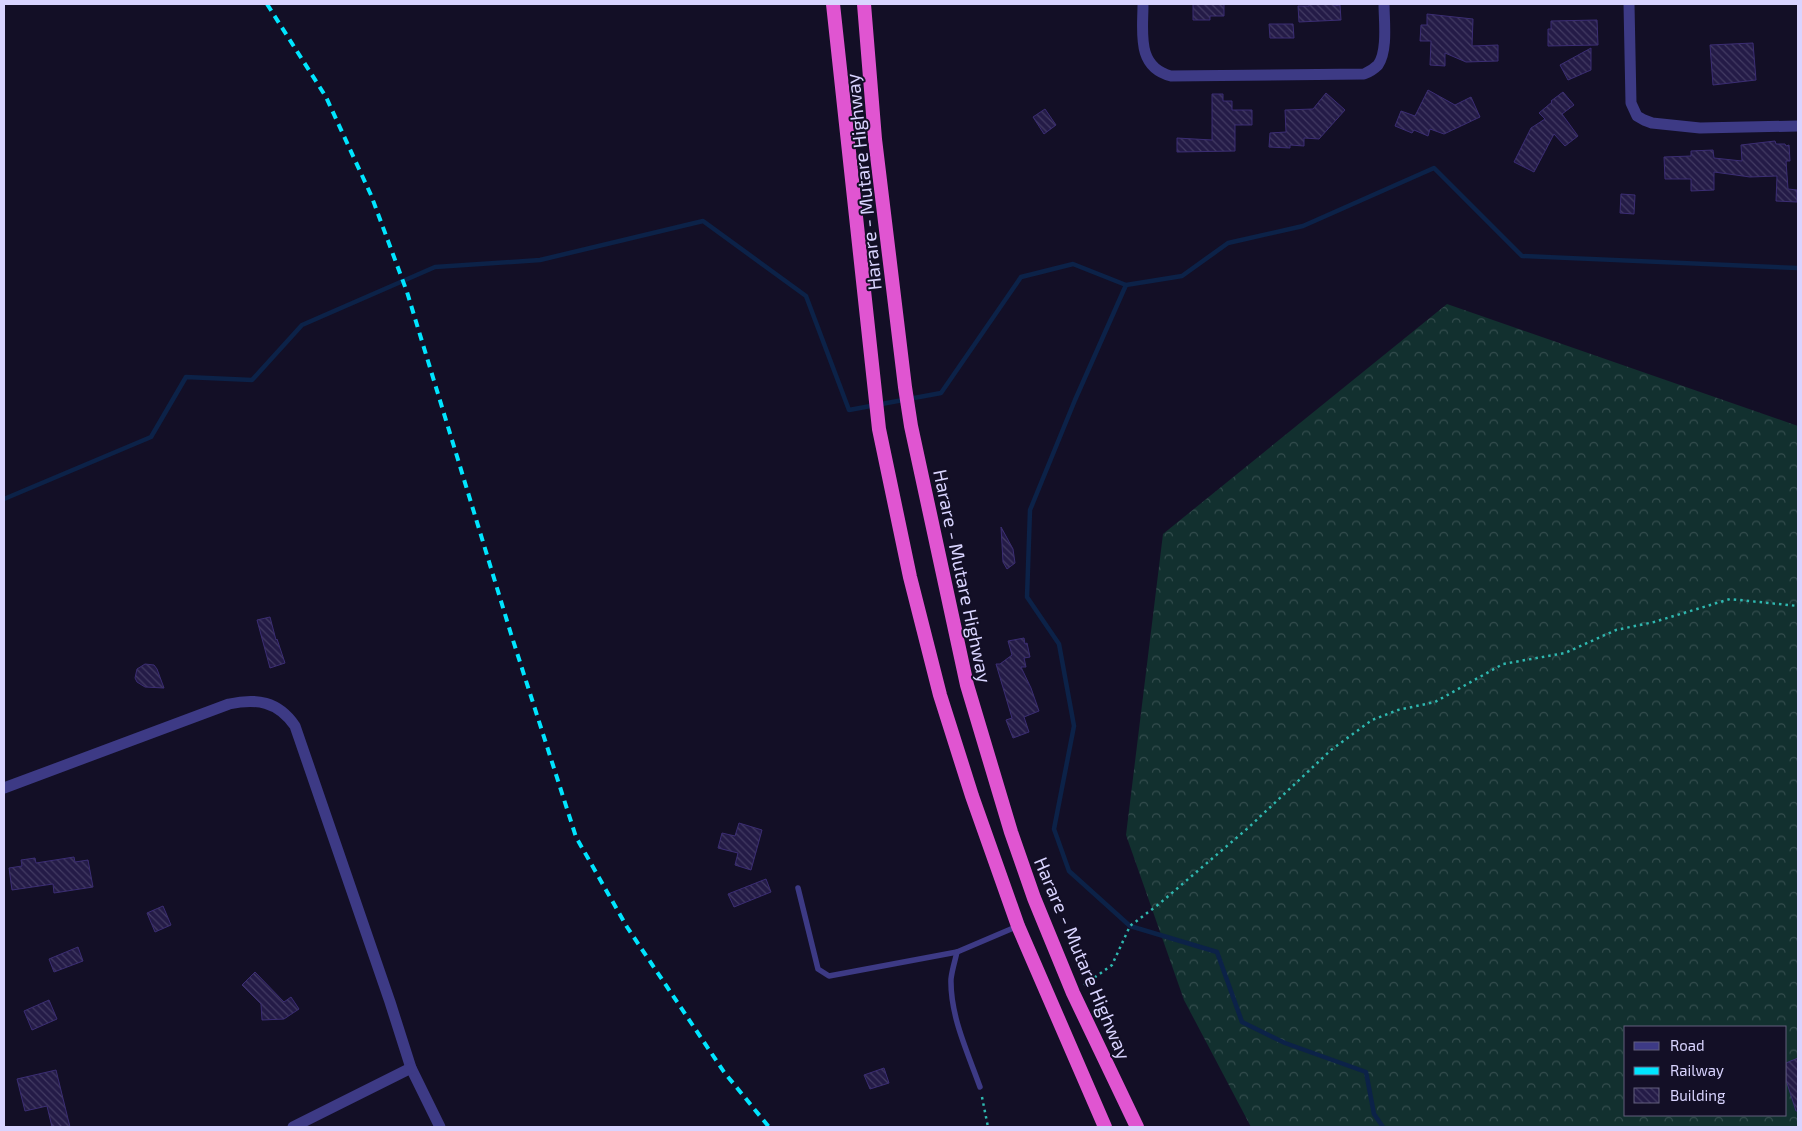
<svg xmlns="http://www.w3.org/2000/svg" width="1802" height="1131" font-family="'Exo 2',sans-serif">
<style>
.forest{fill:url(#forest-crowns);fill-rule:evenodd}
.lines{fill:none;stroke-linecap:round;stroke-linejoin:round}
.stream{stroke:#0c2248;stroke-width:4.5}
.building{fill:url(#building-back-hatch);stroke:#3b2d73}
.path{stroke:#2fb8b0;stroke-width:2.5;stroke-dasharray:2.5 4;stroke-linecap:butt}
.service{stroke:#3d3a85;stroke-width:5.5}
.minor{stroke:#3d3a85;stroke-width:11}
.trunk{stroke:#e055d1;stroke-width:14}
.rail{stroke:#00e5ff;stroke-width:4;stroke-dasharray:8 6;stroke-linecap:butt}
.labels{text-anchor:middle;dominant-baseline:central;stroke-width:4;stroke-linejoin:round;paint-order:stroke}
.street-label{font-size:19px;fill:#d9d4ff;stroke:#130f26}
</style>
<defs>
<pattern id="forest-crowns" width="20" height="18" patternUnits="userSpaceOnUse" patternTransform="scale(1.25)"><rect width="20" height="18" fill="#12302f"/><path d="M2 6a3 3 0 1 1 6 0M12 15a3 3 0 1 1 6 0" fill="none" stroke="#344d4e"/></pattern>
<pattern id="building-back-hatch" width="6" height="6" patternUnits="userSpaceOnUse" patternTransform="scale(1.25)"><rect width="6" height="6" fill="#241b47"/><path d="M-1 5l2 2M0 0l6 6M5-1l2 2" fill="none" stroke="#433b63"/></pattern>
</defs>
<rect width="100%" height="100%" fill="#130f26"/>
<path class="forest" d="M1447,304L1798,426V1127H1251L1184,1000L1126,835L1163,534ZM1626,1027H1786V1115H1626Z"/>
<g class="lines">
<g class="stream">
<path d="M1126,285L1075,400L1030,510L1027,597L1059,644L1074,726L1054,829L1069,871L1130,926L1217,952L1242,1022L1285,1043L1366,1072L1374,1114L1383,1127"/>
<path d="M4,499L151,437L186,377L252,380L302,325L435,267L540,260L703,221L806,296L849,410L941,393L1021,277L1073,264L1126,285L1182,276L1228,243L1303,226L1434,168L1522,256L1798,268"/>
</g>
</g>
<g class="building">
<path d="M1193,4H1224V16H1210V20H1193Z"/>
<path d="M1309,4H1334V6L1340,5L1341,20L1299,22L1298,6H1309Z"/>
<path d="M1427,14L1473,19L1472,46L1498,45V61L1466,62L1445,53V66L1430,65L1431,41H1420L1421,25H1427Z"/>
<path d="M1597,20L1598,45L1548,46V29H1551V21Z"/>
<path d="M1269,24H1293L1294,38H1270Z"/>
<path d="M1753,43L1756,80L1713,85L1710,45Z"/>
<path d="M1591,48V70L1568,80L1560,65Z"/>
<path d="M1428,90L1455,105L1471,97L1480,117L1444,134L1430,129L1428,136L1414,130L1412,133L1395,126L1401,111L1415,116Z"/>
<path d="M1563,92L1574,105L1562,114L1578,136L1565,146L1554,134L1534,172L1514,162L1531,128L1545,119L1539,113L1552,102L1551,101Z"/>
<path d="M1326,93L1345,110L1319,139L1304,138V146L1290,145V148L1269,147L1270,133L1286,132L1285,110L1313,109Z"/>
<path d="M1212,94H1223V101H1232V110H1252V125H1235V151L1177,152V138L1212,140Z"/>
<path d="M1045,109L1056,125L1044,134L1033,117Z"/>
<path d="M1775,141L1776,144H1785L1786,146L1789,145L1790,161H1786L1788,189L1797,190V202L1776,201L1777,176L1750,177L1714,172V190L1691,191V179H1665L1664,157L1691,156V151L1713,150L1714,158L1742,161L1741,145Z"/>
<path d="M1621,194L1635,195L1634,214L1620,213Z"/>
<path d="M1001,527L1013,549L1015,563L1007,569L1003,562Z"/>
<path d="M270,617L276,640L277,639L285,663L270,668L257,620Z"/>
<path d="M1024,638L1025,644L1027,643L1030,657L1024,658L1026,667H1021L1031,688L1039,711L1024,717L1029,732L1013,738L1006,720L1012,718L996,664H1000L1012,655L1008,641Z"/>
<path d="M145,664L154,665L157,669L164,688L145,687L137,682L135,678L137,669Z"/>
<path d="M739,823L762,830L751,870L735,865L738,853L718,848L722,833L735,836Z"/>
<path d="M74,857L75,862L88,860L93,887L54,893L53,884L12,890L9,868L22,866L21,860L35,858L36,863Z"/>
<path d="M766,879L771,892L734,907L728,894Z"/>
<path d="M163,906L171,925L155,932L147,913Z"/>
<path d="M78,947L83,961L54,972L49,959Z"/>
<path d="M255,972L284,1002L291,997L299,1009L284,1019L262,1020L261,1004L242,985Z"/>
<path d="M49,1000L57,1019L32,1030L24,1011Z"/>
<path d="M1798,1058V1111H1796L1786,1080V1063Z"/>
<path d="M884,1068L889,1083L870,1089L864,1075Z"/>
<path d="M56,1070L70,1127H52L47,1106L25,1111L17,1079Z"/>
</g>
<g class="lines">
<g class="path">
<path d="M1084,985L1112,965L1130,926L1159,904L1248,828L1331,750L1372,720L1398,710L1435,702L1503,664L1565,653L1616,630L1654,622L1730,599L1798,606"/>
<path d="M982,1097L988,1127"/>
</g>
<g class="service">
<path d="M798,888L818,969L829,976L957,952"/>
<path d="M980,1087C968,1053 950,1016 951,979C952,970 955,961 957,952L1018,926"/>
</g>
<g class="minor">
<path d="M1143,4C1143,32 1136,67 1171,76L1364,74C1369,72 1374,69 1378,65C1388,51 1384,20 1384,4"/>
<path d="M1629,4L1631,103L1637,116L1644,120L1652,123L1700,128L1798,126"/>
<path d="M4,788L229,704C256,698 278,701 295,726L390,1002L411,1068L440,1127"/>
<path d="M293,1127L411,1068"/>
</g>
<g class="trunk">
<path d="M833,4L879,429L910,577L940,695L972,796L1018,926L1105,1127"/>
<path d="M864,4L875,139L905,387L911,426L967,685L1011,832L1034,898L1073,993L1137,1127"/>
</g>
<path class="rail" d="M267,4L326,97L371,195L407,292L511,634L576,837L627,927L724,1072L769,1127"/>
</g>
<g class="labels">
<g class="street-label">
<text transform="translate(863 182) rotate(-96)">Harare - Mutare Highway</text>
<text transform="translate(963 576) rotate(78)">Harare - Mutare Highway</text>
<text transform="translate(1083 958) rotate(67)">Harare - Mutare Highway</text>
</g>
</g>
<rect width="1802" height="1131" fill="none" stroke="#d9d4ff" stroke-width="10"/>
<rect x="1624" y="1026" width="162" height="90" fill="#130f26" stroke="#625e7d"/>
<rect x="1634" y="1042" width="25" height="8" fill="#3d3a85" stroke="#625e7d"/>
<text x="1670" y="1051" font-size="15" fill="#d9d4ff">Road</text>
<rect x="1634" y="1067" width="25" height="8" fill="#00e5ff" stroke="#625e7d"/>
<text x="1670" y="1076" font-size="15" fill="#d9d4ff">Railway</text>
<rect x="1634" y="1088" width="25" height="15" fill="url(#building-back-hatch)" stroke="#625e7d"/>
<text x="1670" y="1101" font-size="15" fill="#d9d4ff">Building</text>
</svg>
